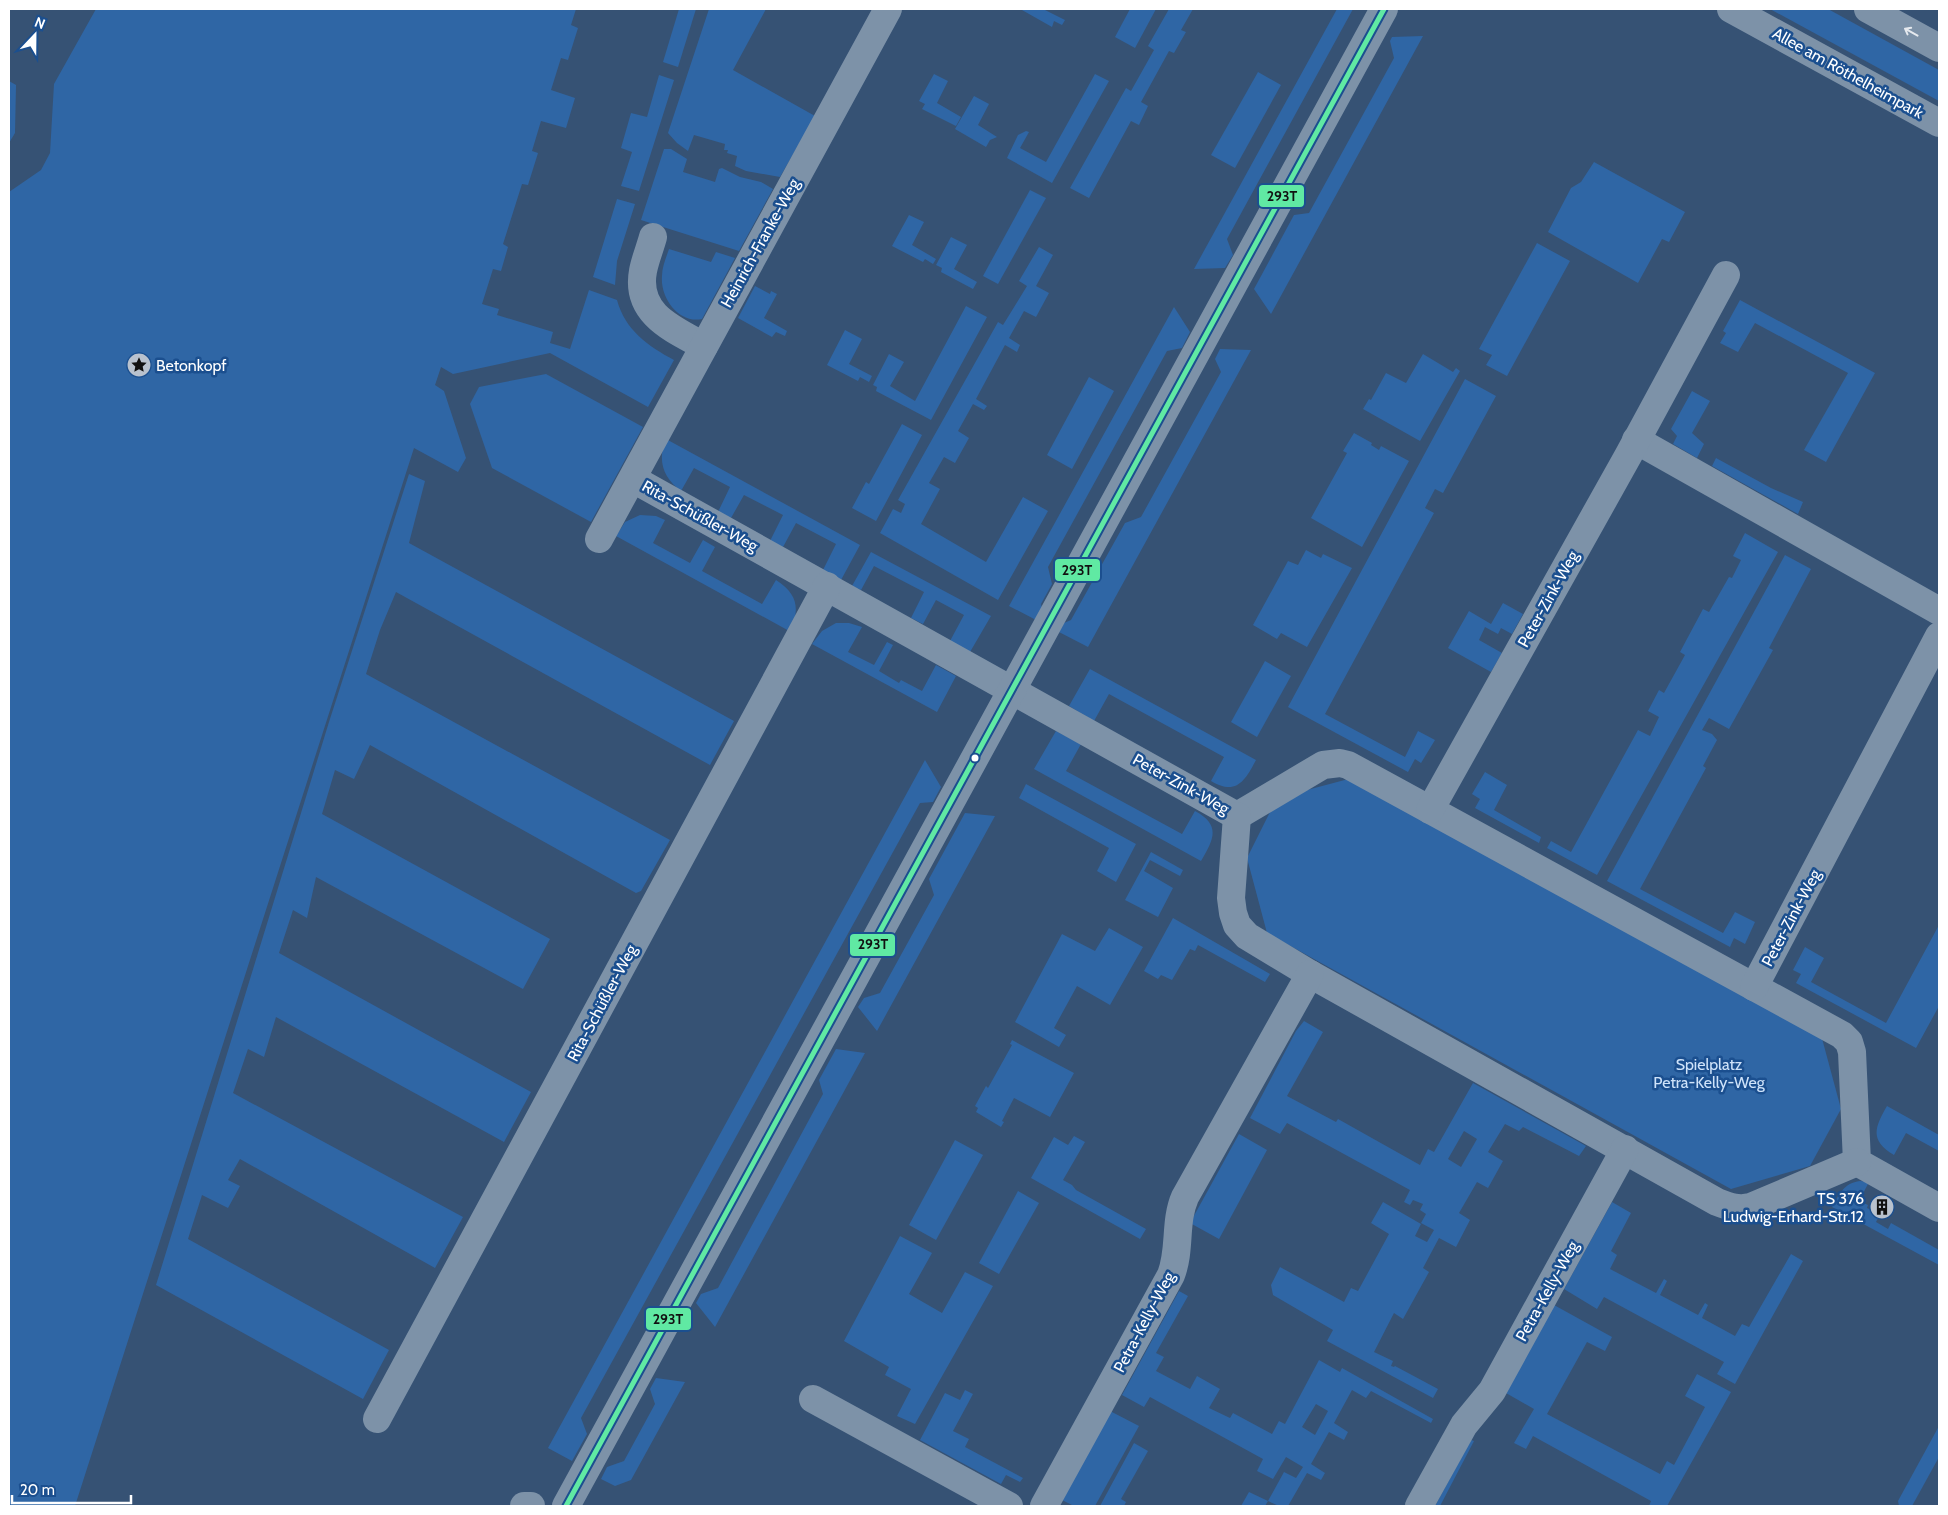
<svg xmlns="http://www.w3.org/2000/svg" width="1948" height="1515" font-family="Cabin,sans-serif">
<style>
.green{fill:#2f66a5;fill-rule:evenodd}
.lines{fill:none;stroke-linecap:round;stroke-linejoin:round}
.minor{stroke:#7d92a8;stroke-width:28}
.bus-1-casing{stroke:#1b4f8f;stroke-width:9}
.bus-1{stroke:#60e9a3;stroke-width:5}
.oneway{stroke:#e5e9ee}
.bus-dot{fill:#fff;stroke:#1b4f8f;stroke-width:2}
.labels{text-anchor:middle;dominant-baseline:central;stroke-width:5;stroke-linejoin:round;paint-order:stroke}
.street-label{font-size:16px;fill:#fff;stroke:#1b4f8f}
.poi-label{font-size:16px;fill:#fff;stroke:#1b4f8f;text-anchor:start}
.park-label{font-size:16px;fill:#cfe3fa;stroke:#1b4f8f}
.line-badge{stroke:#1b4f8f;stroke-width:2}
.pale-badge-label{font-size:14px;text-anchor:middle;font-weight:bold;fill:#111}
</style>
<rect width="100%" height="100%" fill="#365274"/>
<g class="green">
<path d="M96,9H576L571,25L578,28L568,60L561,58L551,90L575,98L566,128L541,121L532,151L538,153L528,185L522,184L503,244L508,247L501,271L493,269L482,304L499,309L497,315L553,332L550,343L570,349L589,290L617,300C625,330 648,346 674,360L648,407L550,353L453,374L441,367L435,385L444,391L466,458L458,472L414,448L75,1506H9V192L41,170L50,153L54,84Z"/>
<path d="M679,9H696L678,67L663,62Z"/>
<path d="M709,9H766L733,70L815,116L780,177L746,171L735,166L737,156L727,153L728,150H724L725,144L694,135L688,151L677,143L668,133Z"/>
<path d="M1023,9H1043L1065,20L1062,25L1054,21L1052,27L1022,10Z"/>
<path d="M1130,9H1156L1135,48L1115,37Z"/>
<path d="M1169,9H1193L1181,30L1186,32L1174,53L1169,51L1141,102L1148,106L1139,125L1131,121L1089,198L1070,188L1126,88L1131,91L1154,50L1148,46Z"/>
<path d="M1337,9H1353L1227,239L1233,255L1225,268L1194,269Z"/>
<path d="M1770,9H1828L1939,70V101Z"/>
<path d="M1423,36L1271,314L1254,289L1294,215L1309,213L1394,58L1390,41L1392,37Z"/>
<path d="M1258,72L1281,85L1235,168L1211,155Z"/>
<path d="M934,74L948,81L937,103L961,117L956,126L922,109L925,104L919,101Z"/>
<path d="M1095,74L1109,81L1052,183L1007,158L1018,135L1026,131L1029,132L1020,148L1046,162Z"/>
<path d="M659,75L674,80L639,191L621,186L632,152L621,148L631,113L647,117Z"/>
<path d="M9,81L16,85L15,133L9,143Z"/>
<path d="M974,96L989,104L978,125L997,137L990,140L986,147L955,129Z"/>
<path d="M664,149H671L687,159L683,172L715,182L719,169L722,168L740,177L761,182L773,189L739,251L641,220Z"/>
<path d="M1594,162L1685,212L1669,242L1662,239L1638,283L1548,232L1571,188L1581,182Z"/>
<path d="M1030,190L1046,198L998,284L983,276Z"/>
<path d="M617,199L635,204L617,261L615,285L593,277Z"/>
<path d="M909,215L924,222L912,245L936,259L933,264L925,259L923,262L892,246Z"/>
<path d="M951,237L967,245L954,269L977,282L973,289L941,272L942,268L936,265Z"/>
<path d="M1537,243L1570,261L1507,376L1486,365L1492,355L1479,349Z"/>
<path d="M1039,247L1053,255L1036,286L1049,293L1036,317L1024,311L1009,338L1020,345L1017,352L1005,345L976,399L987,406L984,410L973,404L958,431L969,438L955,463L944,457L929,483L940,489L921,524L986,562L1023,497L1048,511L998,600L880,533L893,509L901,513L905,504L898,500L998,322L1003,325L1027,286L1019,281Z"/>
<path d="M669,249L711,262L716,252L735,258L702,319C679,324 660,298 662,276C662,267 666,258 669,249Z"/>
<path d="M755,286L770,294L771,291L777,294L764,318L787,331L785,336L776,332L772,337L738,318Z"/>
<path d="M1740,300L1875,373L1826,462L1804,450L1848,373L1755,323L1738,352L1720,343L1726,333L1723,331Z"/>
<path d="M966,306L987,317L931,420L876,391L877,387L873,385L889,354L904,362L890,386L915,401Z"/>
<path d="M1174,307L1190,332L1182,348L1167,351L1048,567L1052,584L1041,604L1043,611L1038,621L1009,606Z"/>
<path d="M845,330L862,339L849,364L872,376L869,382L860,377L858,381L827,365Z"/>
<path d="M1220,349L1251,350L1088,647L1059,632L1064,623L1071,620L1125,523L1141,517L1221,372L1215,359Z"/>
<path d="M1423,354L1453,372L1456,368L1460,371L1420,441L1363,409L1369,399L1371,400L1386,373L1406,383Z"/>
<path d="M546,374L643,427L591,522L492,468L470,404L479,387Z"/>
<path d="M1089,377L1114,391L1072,469L1047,455Z"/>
<path d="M1465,379L1496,396L1443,493L1435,489L1425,508L1434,513L1325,714L1405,757L1418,731L1435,740L1421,763L1415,759L1408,772L1288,707Z"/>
<path d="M1692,391L1710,401L1692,433L1704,444L1697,458L1673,444L1677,436L1671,429Z"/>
<path d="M902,424L922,435L876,521L852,508L866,482L869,484Z"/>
<path d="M1354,433L1372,443L1371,445L1379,450L1381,446L1409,461L1362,547L1311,518L1347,453L1343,451Z"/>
<path d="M666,439L860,545L841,580L823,570L836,544L796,523L783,547L770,541L783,515L744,495L731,518L718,512L730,487L694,468L681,491C663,478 657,460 666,439Z"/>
<path d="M1716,458L1771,488L1803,502L1798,514L1712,466Z"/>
<path d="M409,474L425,481L409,543L734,721L710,765L396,592L380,630L366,674L670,840L641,891L636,893L370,745L354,779L335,770L322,814L550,939L523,989L316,877L307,918L293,910L279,953L531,1092L504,1142L276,1017L264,1057L248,1049L233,1093L463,1217L435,1268L240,1159L228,1180L240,1186L228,1208L202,1195L188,1239L389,1350L363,1399L156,1285L329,722Z"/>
<path d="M640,515L656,516L665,520L653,543L690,563L703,540L715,547L702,571L762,604L776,580C799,595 799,609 791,632L616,536L625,522Z"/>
<path d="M1745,533L1778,552L1597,875L1547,848L1551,841L1571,852L1638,730L1650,736L1659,717L1648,711L1659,690L1664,693L1685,655L1680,652L1703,609L1709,612L1729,577L1732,578L1741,560L1733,556Z"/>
<path d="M1306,550L1321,558L1323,554L1352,568L1307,647L1281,633L1277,639L1253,625L1288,561L1298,565Z"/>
<path d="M871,552L991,616L970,652L950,641L964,615L936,600L923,624L911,618L924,592L874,566L861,590L852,586Z"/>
<path d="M1785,555L1811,569L1769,648L1773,650L1729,729L1709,718L1702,730L1712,734L1717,740L1703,766L1706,768L1640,889L1723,933L1735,912L1755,922L1745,944L1734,938L1730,947L1607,881Z"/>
<path d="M1503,603L1523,614L1512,634L1501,628L1498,634L1485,627L1479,640L1502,653L1491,672L1448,648L1469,611L1491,624Z"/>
<path d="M836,623H849L862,627L848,652L874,665L887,642L893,645L879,671L899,683L901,680L922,691L936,665L956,676L937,712L812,644L822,631Z"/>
<path d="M1265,661L1291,676L1257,737L1231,722Z"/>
<path d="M1090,669L1256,760C1245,781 1236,796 1211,781L1224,757L1109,694L1094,721L1069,706Z"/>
<path d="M1056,731L1081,744L1066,771L1182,834L1195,811C1221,825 1214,839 1201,861L1034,769Z"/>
<path d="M925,760L941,787L933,802L920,803L581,1418L587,1434L572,1461L548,1448Z"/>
<path d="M1485,772L1507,785L1494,810L1541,837L1539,843L1475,808L1480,799L1472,794Z"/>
<path d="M1356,777L1820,1031L1841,1109L1810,1166L1731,1189L1267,933L1247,858L1277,798Z"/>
<path d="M1026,784L1136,844L1116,882L1097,871L1109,848L1019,798Z"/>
<path d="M965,813L995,816L877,1031L858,1007L864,998L880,993L934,895L929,879Z"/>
<path d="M1151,852L1183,870L1180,876L1150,860L1144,871L1173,888L1158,917L1125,900Z"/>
<path d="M1173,918L1270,974L1265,982L1198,945L1195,951L1190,949L1172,980L1161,975L1158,979L1144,971Z"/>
<path d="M1939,925V1006L1916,1048L1796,983L1801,974L1793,970L1805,947L1824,958L1811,982L1886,1023Z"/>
<path d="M1109,928L1143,947L1110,1005L1077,986L1054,1028L1066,1035L1059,1047L1015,1022L1062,934L1095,951Z"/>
<path d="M1304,1021L1323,1032L1287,1096L1336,1122L1338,1119L1420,1165L1428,1149L1434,1152L1473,1083L1586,1146L1579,1156L1523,1127L1519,1131L1505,1124L1488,1152L1503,1161L1488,1188L1477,1182L1459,1213L1470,1220L1456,1247L1439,1238L1423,1268L1429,1272L1403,1319L1394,1313L1374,1352L1393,1361L1391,1366L1394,1367L1395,1366L1438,1389L1433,1398L1327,1341L1333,1330L1273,1295L1271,1285L1280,1267L1344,1302L1351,1288L1358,1291L1389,1234L1371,1223L1383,1202L1421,1224L1415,1236L1427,1242L1434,1230L1421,1223L1426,1214L1420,1210L1423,1204L1413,1200L1410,1205L1404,1202L1410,1190L1287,1123L1280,1134L1250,1118L1296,1031ZM1464,1131L1477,1139L1461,1167L1448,1159Z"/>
<path d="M1012,1040L1074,1073L1050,1117L1014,1098L1002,1121L1004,1122L1001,1127L976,1112L978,1108L975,1106L986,1086L988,1088L1012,1045L1010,1044Z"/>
<path d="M836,1049L865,1053L715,1327L696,1303L701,1294L718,1288L823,1094L819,1080Z"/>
<path d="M1887,1106L1939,1135V1151L1906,1133L1894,1155C1869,1140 1875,1127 1887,1106Z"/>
<path d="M1239,1134L1267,1150L1219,1239L1190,1223Z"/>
<path d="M1074,1136L1085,1142L1063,1180L1072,1185L1076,1190L1146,1229L1140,1239L1031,1178L1054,1137L1068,1145Z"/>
<path d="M955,1140L983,1155L936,1240L909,1225Z"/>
<path d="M1860,1181L1869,1182L1859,1201L1868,1205L1867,1208L1880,1214L1876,1222L1888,1229L1891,1223L1939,1250V1265L1832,1207C1839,1194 1844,1183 1860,1181Z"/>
<path d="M1018,1191L1039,1203L999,1274L979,1263Z"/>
<path d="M1612,1202L1631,1213L1611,1251L1617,1255L1610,1269L1656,1293L1664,1279L1667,1281L1660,1295L1698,1315L1705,1303L1708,1305L1702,1318L1735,1336L1742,1324L1749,1327L1791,1254L1803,1261L1735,1384L1717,1374L1724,1362L1604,1297L1597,1309L1564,1289Z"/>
<path d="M900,1236L932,1253L909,1294L942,1313L965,1272L993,1286L915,1424L897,1416L911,1389L885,1375L889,1367L844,1341Z"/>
<path d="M1179,1291L1188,1296L1156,1353L1164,1357L1156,1371L1190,1389L1197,1376L1220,1389L1209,1408L1230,1418L1233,1413L1272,1434L1279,1421L1285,1424L1319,1360L1340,1372L1342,1368L1433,1419L1431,1423L1371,1391L1366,1398L1352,1390L1334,1423L1348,1432L1344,1440L1329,1432L1311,1464L1325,1473L1321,1480L1307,1473L1288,1506H1279L1268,1501L1265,1506H1241L1249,1492L1268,1501L1284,1472L1296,1478L1303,1467L1286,1457L1273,1479L1257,1471L1263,1459L1150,1397L1144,1407L1122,1395ZM1316,1404L1328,1411L1315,1435L1302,1427Z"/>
<path d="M1554,1305L1612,1337L1605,1351L1587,1342L1547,1414L1660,1474L1667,1461L1674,1465L1705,1407L1685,1396L1697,1374L1731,1392L1667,1506H1649L1651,1501L1533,1436L1526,1449L1514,1443L1534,1409L1506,1393Z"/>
<path d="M656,1378L685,1382L631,1480L615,1486L601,1479L607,1467L624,1461L655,1404L650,1389Z"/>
<path d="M965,1390L973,1394L953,1431L969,1439L965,1447L1023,1478L1020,1482L1006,1475L1001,1484L920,1440L945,1393L960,1400Z"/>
<path d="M1110,1411L1139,1426L1095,1506H1074L1062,1500Z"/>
<path d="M1939,1426V1457L1912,1506H1899L1898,1501Z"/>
<path d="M1471,1440L1474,1441L1440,1506H1435Z"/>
<path d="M1134,1443L1148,1451L1121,1499L1126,1502L1124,1506H1100Z"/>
</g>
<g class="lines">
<g class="minor">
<path d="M1731,9L1939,123"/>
<path d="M1868,9L1939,48"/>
<path d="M653,237C650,248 645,260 643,271C635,314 673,329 704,346"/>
<path d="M1636,440L1939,611"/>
<path d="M633,479L1237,816L1323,765L1340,763L1348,765L1842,1035L1849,1042L1852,1052L1857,1162L1939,1208"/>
<path d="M599,539L888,9"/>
<path d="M1430,810L1628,456L1726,275"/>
<path d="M1237,816L1231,898L1233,913L1237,925L1247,936L1310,974L1717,1202C1730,1207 1738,1210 1751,1207L1857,1162"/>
<path d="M1754,987L1939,636"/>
<path d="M813,1399L1009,1506"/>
<path d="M377,1419L827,586"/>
<path d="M524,1506H531"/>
<path d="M566,1506L1384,9"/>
<path d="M1044,1506L1171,1275C1181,1249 1174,1222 1185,1197L1310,974"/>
<path d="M1419,1506L1464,1425L1492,1391L1625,1149"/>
</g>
<defs>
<path id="bus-1" d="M566,1506L1384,9"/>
</defs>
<use href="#bus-1" class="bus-1-casing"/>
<use href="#bus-1" class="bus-1"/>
</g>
<defs><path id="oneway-shaft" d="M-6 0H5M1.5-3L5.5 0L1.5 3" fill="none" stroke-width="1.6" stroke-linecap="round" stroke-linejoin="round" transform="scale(1.25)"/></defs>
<use class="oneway" href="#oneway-shaft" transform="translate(1911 32) rotate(-151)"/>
<defs>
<symbol id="sight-disc" viewBox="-11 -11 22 22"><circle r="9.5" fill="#b9c2ce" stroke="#1b4f8f"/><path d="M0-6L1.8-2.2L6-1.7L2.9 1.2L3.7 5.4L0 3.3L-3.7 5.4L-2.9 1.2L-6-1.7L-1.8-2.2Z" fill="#111"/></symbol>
<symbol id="building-disc" viewBox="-11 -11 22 22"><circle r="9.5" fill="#b9c2ce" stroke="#1b4f8f"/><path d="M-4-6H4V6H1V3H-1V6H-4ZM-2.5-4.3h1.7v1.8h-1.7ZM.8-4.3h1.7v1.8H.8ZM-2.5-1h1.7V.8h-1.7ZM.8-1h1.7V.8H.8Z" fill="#111"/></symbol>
</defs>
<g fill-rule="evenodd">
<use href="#sight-disc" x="125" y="351" width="28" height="28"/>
<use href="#building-disc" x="1868" y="1193" width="28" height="28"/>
</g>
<circle class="bus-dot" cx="975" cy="758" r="4.5"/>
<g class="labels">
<g class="street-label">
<text transform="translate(1848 73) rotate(29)">Allee am Röthelheimpark</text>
<text transform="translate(760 243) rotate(-61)">Heinrich-Franke-Weg</text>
<text transform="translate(700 516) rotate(29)">Rita-Schüßler-Weg</text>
<text transform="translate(1548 599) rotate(-61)">Peter-Zink-Weg</text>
<text transform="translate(1181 784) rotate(29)">Peter-Zink-Weg</text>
<text transform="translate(1791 918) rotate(-62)">Peter-Zink-Weg</text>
<text transform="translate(602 1003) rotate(-62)">Rita-Schüßler-Weg</text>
<text transform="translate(1547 1291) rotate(-61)">Petra-Kelly-Weg</text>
<text transform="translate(1144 1322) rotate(-62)">Petra-Kelly-Weg</text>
</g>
<g class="poi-label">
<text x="156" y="365">Betonkopf</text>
<text x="1864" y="1198" text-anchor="end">TS 376<tspan x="1864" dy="18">Ludwig-Erhard-Str.12</tspan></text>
</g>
<g class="park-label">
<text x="1709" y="1064">Spielplatz<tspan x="1709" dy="18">Petra-Kelly-Weg</tspan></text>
</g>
</g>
<g class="line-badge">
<rect x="1258" y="184" width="47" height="24" rx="5" fill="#60e9a3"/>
<rect x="1054" y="558" width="47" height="24" rx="5" fill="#60e9a3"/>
<rect x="849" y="933" width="47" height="24" rx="5" fill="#60e9a3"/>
<rect x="645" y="1307" width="47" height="24" rx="5" fill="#60e9a3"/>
</g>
<g class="pale-badge-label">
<text x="1282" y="201">293T</text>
<text x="1077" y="575">293T</text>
<text x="873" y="949">293T</text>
<text x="668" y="1324">293T</text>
</g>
<rect width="1948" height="1515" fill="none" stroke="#ffffff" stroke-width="20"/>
<g transform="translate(35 35) rotate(22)" stroke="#1b4f8f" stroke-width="4" paint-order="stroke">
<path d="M0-4L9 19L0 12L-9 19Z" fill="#ffffff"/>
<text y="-8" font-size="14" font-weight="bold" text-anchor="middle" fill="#ffffff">N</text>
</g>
<path d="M12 1495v8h119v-8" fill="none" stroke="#ffffff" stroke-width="2.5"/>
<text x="20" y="1495" font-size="15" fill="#ffffff" stroke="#1b4f8f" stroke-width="4" paint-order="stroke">20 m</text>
</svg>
